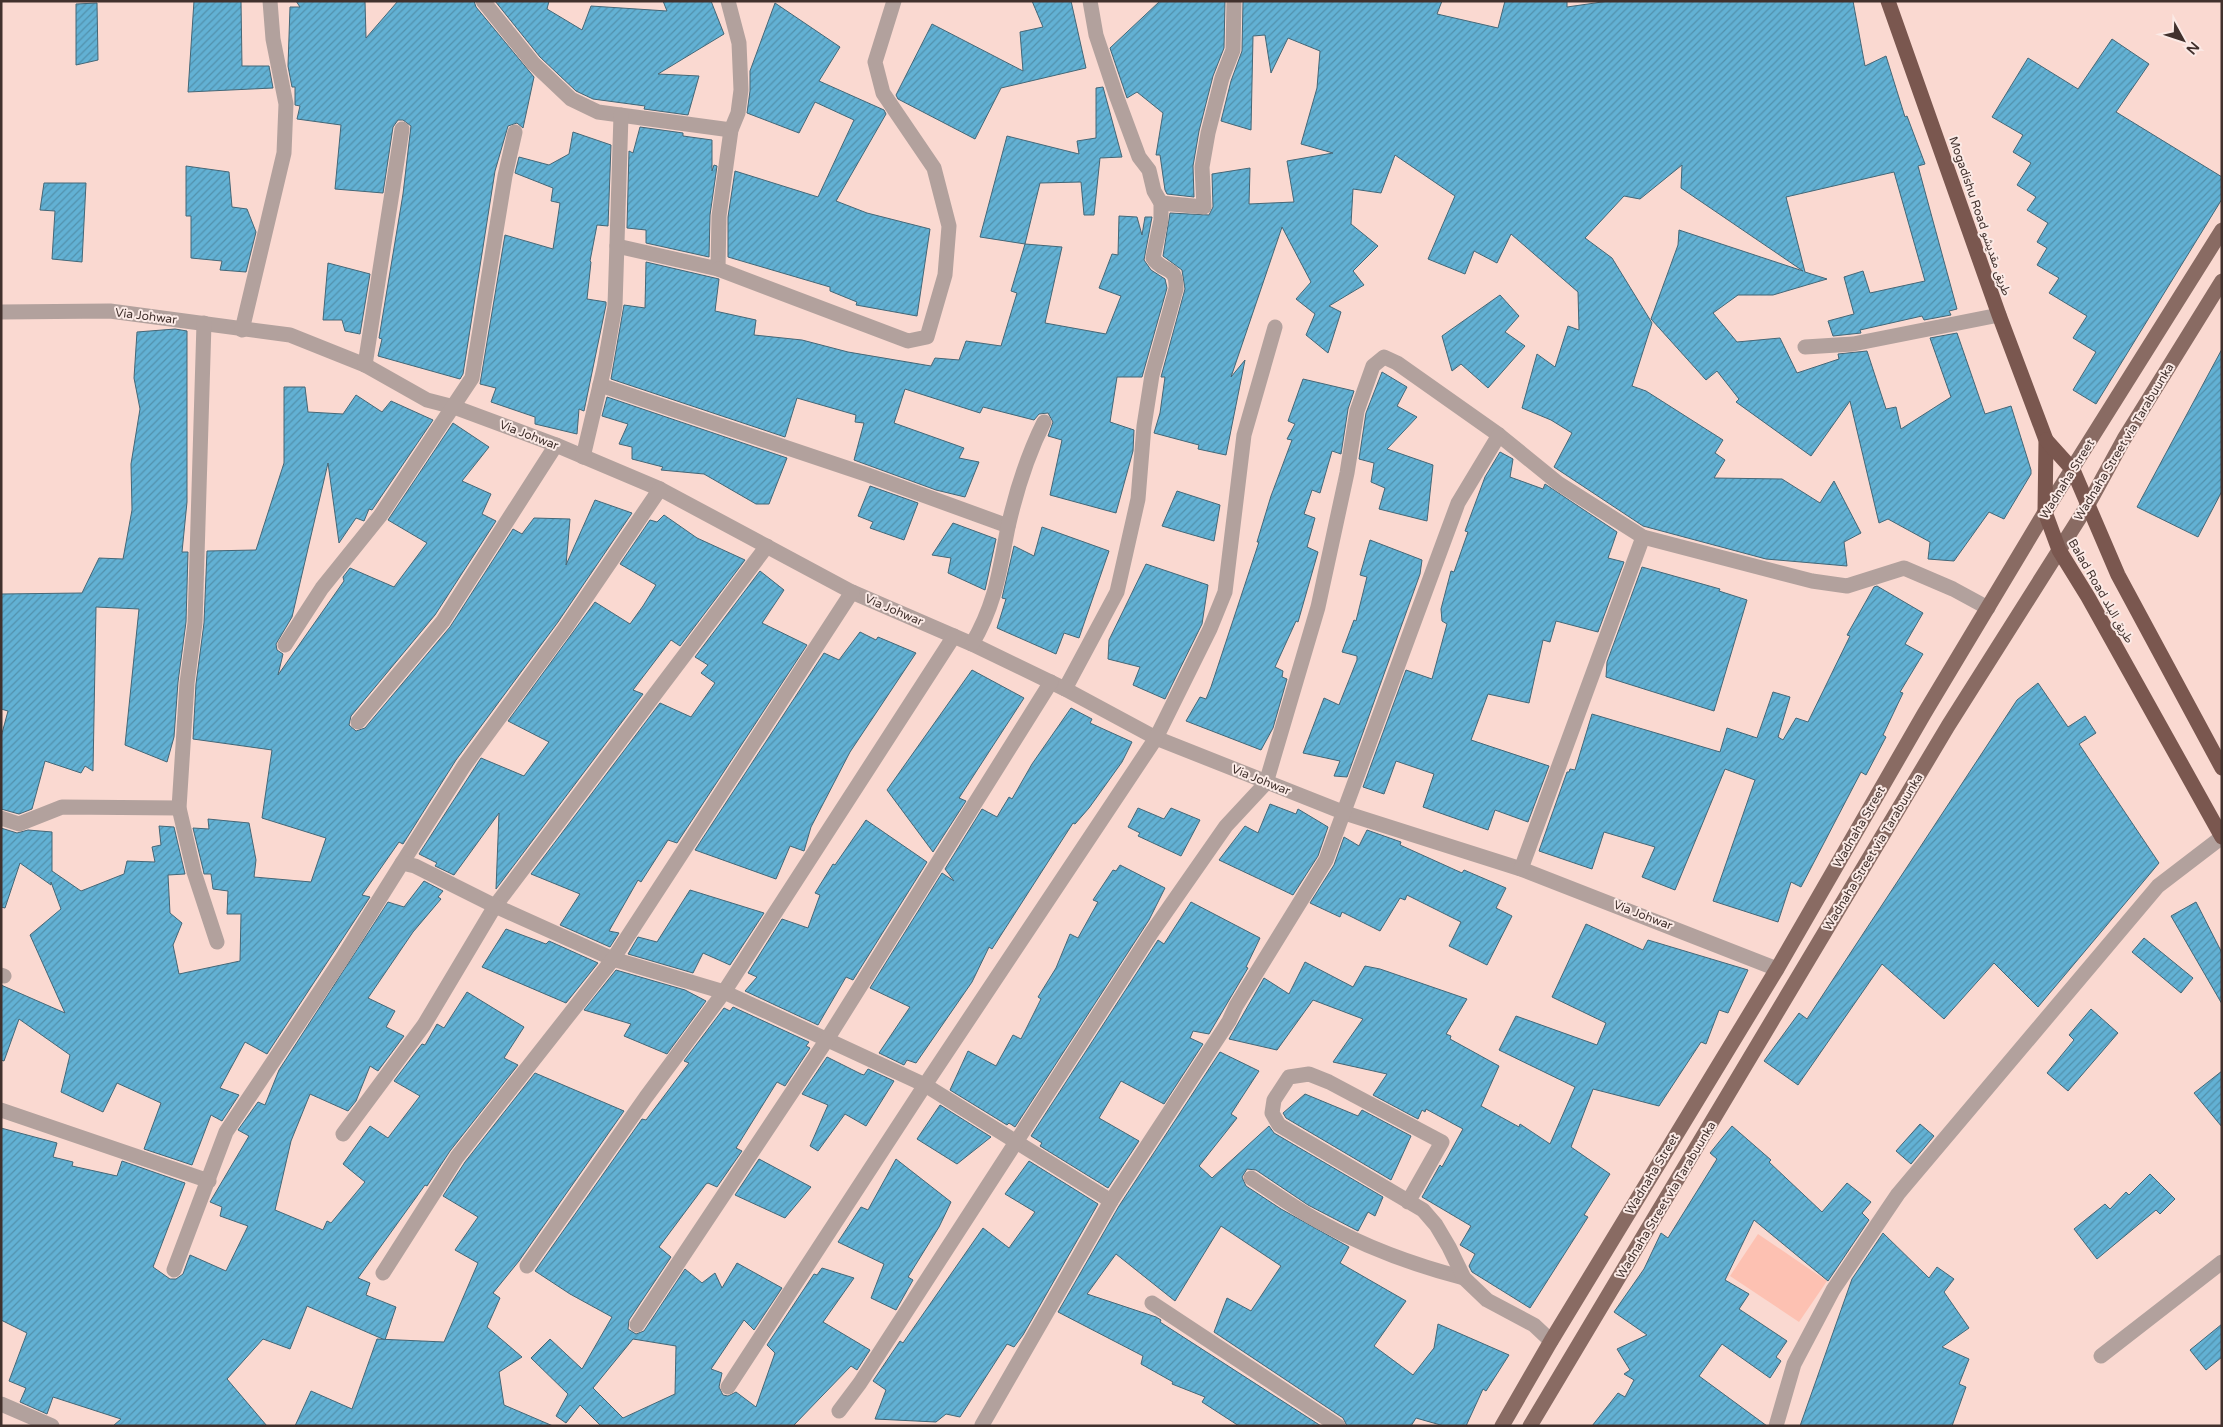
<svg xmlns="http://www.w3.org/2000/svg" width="2223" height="1427" font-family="'Varela Round','Noto Sans Arabic',sans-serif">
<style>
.park{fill:#fdc1b2}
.building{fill:url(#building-hatch);stroke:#446777;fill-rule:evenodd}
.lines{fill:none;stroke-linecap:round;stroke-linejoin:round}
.minor{stroke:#b2a19d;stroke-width:15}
.major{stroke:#896b63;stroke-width:15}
.highway{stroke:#7a574f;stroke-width:15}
.labels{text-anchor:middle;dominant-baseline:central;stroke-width:4;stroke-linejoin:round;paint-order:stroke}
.street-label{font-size:12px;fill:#41312d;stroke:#fbeae6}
</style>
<defs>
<pattern id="building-hatch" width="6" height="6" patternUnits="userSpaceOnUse" patternTransform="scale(1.25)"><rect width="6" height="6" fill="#62b1d4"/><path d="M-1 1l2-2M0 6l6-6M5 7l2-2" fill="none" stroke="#5291ac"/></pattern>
</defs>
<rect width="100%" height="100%" fill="#fad9d1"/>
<path class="park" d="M1758,1234L1827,1281L1799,1322L1730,1276Z"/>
<g class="building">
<path d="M194,1H241L242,66H269L273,88L188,92Z"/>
<path d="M296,1H365L366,38L398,1H474L476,7L534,77L523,128L517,123L508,126L495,171L463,374L460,379L378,356L382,339L379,338L403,194L411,126L403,120H398L393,127L383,193L335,189L341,125L297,119L300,106L295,105V87H292L288,66L290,7H300Z"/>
<path d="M495,1H549L547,9L582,30L591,6L667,11L663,1H711L724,34L658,74L699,76L688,115L644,109L645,106L593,99L576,91L540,57Z"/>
<path d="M1032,1H1071L1086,68L1001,88L975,139L898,99L896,95L932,24L1023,71L1020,32L1043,27Z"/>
<path d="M1160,1H1225L1224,48L1213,76L1199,131L1193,166L1194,197L1167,194L1165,190L1160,155H1156L1163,113L1137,92L1127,98L1110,48Z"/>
<path d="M1243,1H1442L1437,14L1498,28L1505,1H1567V7L1609,1H1853L1865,66L1886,56L1905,117L1907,116L1925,164L1918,166L1957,309L1949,311L1951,315L1924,320L1922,316L1860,330L1861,333L1833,336L1828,321L1854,314L1844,277L1863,271L1870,293L1925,281L1894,172L1786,197L1805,272L1827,279L1773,295H1738L1713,313L1737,342L1780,338L1797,373L1839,359L1838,354L1867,351L1886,409L1896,407L1901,429L1951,397L1930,338L1957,333L1985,414L2011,406L2031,470V474L2004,519L1989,512L1954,561L1928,559L1930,542L1888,519L1879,523L1850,401L1811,456L1736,402L1739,399L1717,371L1706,380L1651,319L1678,245L1679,230L1803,271L1681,188L1682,165L1640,199L1624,196L1585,238L1612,258L1652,323L1632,386L1646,391L1723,440L1715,453L1725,460L1714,478L1782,479L1820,503L1834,481L1861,533L1844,542L1847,566L1766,559L1643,526L1554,467L1572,433L1551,420L1522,408L1537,354L1555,367L1568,326L1579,330L1578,292L1511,234L1497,263L1474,251L1465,274L1428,259L1455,196L1395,155L1381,193L1353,189L1351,224L1378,246L1353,271L1364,285L1329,306L1341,312L1328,353L1306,335L1315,314L1296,299L1311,282L1282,227L1231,377L1245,360L1226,455L1198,449L1199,445L1154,433L1160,413L1165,377H1161L1185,289L1182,270L1163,256L1170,213L1209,215L1213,207L1212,174L1250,168L1249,204L1294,202L1287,161L1333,153L1301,144L1317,88L1320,51L1288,38L1271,73L1265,35L1253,36L1251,130L1221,121L1231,81L1242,51Z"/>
<path d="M97,3L98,60L76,65V4Z"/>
<path d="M775,3L840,47L819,81L884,110L886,114L836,201L867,213L930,229L917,316L856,305L857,302L830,291V287L728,257V217L735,171L818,197L854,120L815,102L799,133L747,113L750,91V71Z"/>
<path d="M2112,39L2149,64L2116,112L2222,177V199L2096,404L2073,390L2096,352L2073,338L2087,316L2049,293L2059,278L2037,265L2047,248L2037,242L2048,223L2027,210L2036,197L2017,185L2031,163L2013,152L2023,135L1992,117L2028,58L2078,89Z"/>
<path d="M1103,87L1122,157L1100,158L1094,215H1084L1081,182L1040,183L1025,244L980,237L1007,136L1079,154L1077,141L1096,138V88Z"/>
<path d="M640,127L683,133V136L712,140V171L714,165L717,166L710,215L709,257L646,243V230L627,228L629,151L633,153Z"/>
<path d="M573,132L611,145L608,226L597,225L590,261L591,262L587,299L606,302V305L584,411L579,409L577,434L535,424V417L491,402L496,388L480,384L505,235L553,249L560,203L551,201L553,188L515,173L519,157L549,165L569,154Z"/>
<path d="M186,166L229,172L232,207L247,209L256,232L246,272L220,270L222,261L191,258V216H186Z"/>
<path d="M44,183H86L82,262L52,259L55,211L40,210Z"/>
<path d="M1119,216L1137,217L1142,235L1145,217H1152L1144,260L1151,270L1165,279L1167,288L1142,377H1117L1110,422L1134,430L1133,451L1116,513L1050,495L1062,440L1048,436L1053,422L1048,413L1039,414L1034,420L983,407L980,413L905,389L894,423L964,448L959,458L979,462L965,497L936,490L854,460L864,423L855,422L856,415L797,398L785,437L611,379L624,305L645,308L646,262L719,279L715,311L756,320L754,335L802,340L848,352L931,366L935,358L959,360L966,341L1001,346L1017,293L1011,291L1025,244L1062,247L1045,323L1106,334L1121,296L1099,288L1112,254L1118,255Z"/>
<path d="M328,263L370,274L360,334L345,331L342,320H323Z"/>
<path d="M1500,295L1519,316L1505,332L1525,346L1488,388L1461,364L1452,371L1442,336Z"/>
<path d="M175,329L187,331V502L182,552H188L186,622L178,682L174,737L167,762L125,745L139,609L96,607L93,771L85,766L81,773L45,761L32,809L19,814L1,809V737L8,711L1,709V594L82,593L99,558L123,559L132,510L131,464L140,409L134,378L137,332Z"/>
<path d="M2222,349V491L2198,537L2137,507Z"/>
<path d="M1382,372L1407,387L1397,406L1417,417L1387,449L1433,465L1427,521L1379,509L1385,488L1371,482L1374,463L1359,459L1366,413Z"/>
<path d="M1303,379L1354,391L1348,409L1341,454L1332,451L1320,493L1312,490L1304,514L1315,518L1307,547L1318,552L1298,622L1296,621L1275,667L1283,671L1282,677L1287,679L1273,728L1261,750L1186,721L1200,697L1206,699L1211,687L1259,542H1257L1271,496L1292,440L1287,439L1295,424L1288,421Z"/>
<path d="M284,387H305L308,412L343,414L356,395L382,412L391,401L433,420L372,510L369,509L364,521L356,518L339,543L328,463L292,617L276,644L277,650L283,654L278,675L344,581L343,577L350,568L394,587L427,543L388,520L453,423L489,447L462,481L491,494L482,514L496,521L435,615L351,716L349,725L356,731L365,728L450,627L513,529L522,534L534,518L570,519L566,565L595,500L632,513L558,622L456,760L403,844L399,842L362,895L370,897L267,1054L245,1042L220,1088L239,1095L222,1121L211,1115L192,1165L144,1149L161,1103L117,1083L103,1112L61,1092L70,1055L19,1019L4,1061L1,1060V985L65,1013L30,935L61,909L51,882V885L20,863L5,908L1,907V828L17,833L28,830L52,832V871L81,891L124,874L127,861L155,862L152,847L161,845L159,826L174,827L185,874L168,875L170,913L182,923L173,945L179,974L240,961L241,914H227L228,891L213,889L211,874H204L203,869L193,828L209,829L208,819L249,823L256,860L254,877L311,882L326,838L262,818L272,750L193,739L196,684L204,623L207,551L256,550L284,463Z"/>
<path d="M607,397L787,458L769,504H756L704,474L661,470L663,467L632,459V447L619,444L628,424L602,416Z"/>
<path d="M1500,452L1513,459L1510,477L1543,489L1545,484L1617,532L1608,558L1624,562L1598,632L1556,621L1550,642L1543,640L1529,703L1488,694L1471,740L1549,766L1528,822L1495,810L1488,830L1423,807L1434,774L1396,761L1384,794L1363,787L1406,670L1432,679L1447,624L1442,621L1441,609L1451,571L1454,572L1468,532L1465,531L1485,477Z"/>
<path d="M870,486L918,503L904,540L870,528L873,522L858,516Z"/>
<path d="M1177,491L1220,505L1214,541L1162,526Z"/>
<path d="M664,515L697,538L745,560L680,646L671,640L633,690L643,694L496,889L499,813L454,875L435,866L437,863L419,854L481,758L524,776L549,742L508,721L595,602L630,624L643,606L656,585L620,564L650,520L657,522Z"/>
<path d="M953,523L996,539L985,590L948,573L951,558L932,555Z"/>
<path d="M1042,527L1109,551L1079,638L1064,633L1056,654L997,628L1006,599L1002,598L1014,546L1034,556Z"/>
<path d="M1370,540L1422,560L1420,574L1347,777L1334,776L1340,761L1303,753L1324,698L1339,705L1357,660V656L1342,652L1354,620L1356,621L1367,577L1360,575Z"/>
<path d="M1146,564L1208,585L1202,624L1165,699L1133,685L1140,667L1108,659L1109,640Z"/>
<path d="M1642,567L1720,589L1719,591L1747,600L1714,711L1606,677L1607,662Z"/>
<path d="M760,571L784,590L762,623L807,645L677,843L668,840L641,882L638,880L609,931L619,933L610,947L560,925L580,894L531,874L660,703L691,717L715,683L701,673L708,665L695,657Z"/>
<path d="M1877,586L1923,613L1905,644L1923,654L1900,692L1903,693L1883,735L1886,737L1866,775L1861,772L1801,887L1791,882L1778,922L1713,901L1755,780L1725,769L1675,890L1642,877L1655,847L1604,832L1592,869L1539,851L1567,772H1569L1570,769L1575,770L1592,714L1720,752L1727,728L1757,738L1773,692L1790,697L1778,737L1783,740L1796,718L1808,722L1850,636L1847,635L1874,587Z"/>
<path d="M860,632L876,640L878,637L916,653L850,752L811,827L804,851L790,846L776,879L695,850L824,653L839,660Z"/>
<path d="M972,670L1024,698L959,798L966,801L933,852L887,790Z"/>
<path d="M2038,683L2068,727L2085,716L2096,733L2079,744L2159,863L2038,1007L1994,963L1944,1019L1882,964L1798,1085L1764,1061L1799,1013L1807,1019L2017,700Z"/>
<path d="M1071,708L1092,719L1090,723L1132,742L1122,762L1089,808L1075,824L1073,823L992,949L989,947L972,982L916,1063L907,1060L904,1065L879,1053L910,1007L870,988L942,873L954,881L945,869L982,809L997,817L1009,797L1012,799L1032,764Z"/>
<path d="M1270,804L1296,814L1298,809L1328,827L1318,856L1293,895L1219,860L1245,826L1258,833Z"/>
<path d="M1138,808L1164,819L1171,808L1200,820L1181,856L1138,836L1140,833L1128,827Z"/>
<path d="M866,820L927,862L853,980L846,977L818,1025L745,991L757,977L748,973L782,919L808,928L820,895L815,893L833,864L835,865Z"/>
<path d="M1367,830L1401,842L1400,845L1462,873L1464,870L1506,888L1496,908L1512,916L1487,965L1449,946L1461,922L1407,895L1405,900L1400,898L1380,931L1342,912L1340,917L1310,903L1334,865L1344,837L1359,846Z"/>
<path d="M1120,865L1165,888L1149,920L1015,1127L1009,1123L1007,1125L950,1090L968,1051L996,1066L1013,1035L1021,1039L1041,999L1038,997L1056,968L1070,934L1078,938L1098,902L1093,900L1113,870L1116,871Z"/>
<path d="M424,881L443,891L438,897L441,899L413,932L368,998L395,1011L386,1027L404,1036L378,1071L370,1066L356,1101L348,1111L310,1094L291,1141L275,1210L323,1230L327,1221L331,1223L365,1182L343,1164L370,1126L388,1138L420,1096L394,1081L422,1044L425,1045L437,1024L444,1028L467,992L524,1027L504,1058L518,1065L450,1151L427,1186L425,1185L358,1278L370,1283L366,1295L396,1307L385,1340L307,1306L290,1349L263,1339L227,1379L267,1426H113L121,1419L53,1397L47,1414L20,1402L26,1388L9,1381L27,1333L1,1320V1128L57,1143L53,1157L73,1162L72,1166L117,1176L122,1161L185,1183L153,1267L170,1279H176L183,1274L190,1255L226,1271L248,1226L220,1216L222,1207L210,1202L249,1136L238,1130L258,1102L265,1105L279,1070L388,902L404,907Z"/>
<path d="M690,890L764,913L730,965L703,953L693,973L628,954L638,937L657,942Z"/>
<path d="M1191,902L1260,938L1246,967L1248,968L1209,1034L1193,1031L1190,1038L1203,1044L1164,1104L1121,1081L1099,1118L1139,1141L1108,1188L1040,1146L1042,1143L1031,1136L1158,940L1164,944Z"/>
<path d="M2196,902L2222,953V1004L2171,916Z"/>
<path d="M1586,924L1643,950L1648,940L1748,970L1728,1013L1719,1010L1706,1044L1701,1042L1659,1106L1593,1089L1571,1147L1610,1174L1584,1215L1588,1217L1530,1308L1472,1272L1469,1266L1475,1254L1460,1245L1471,1226L1422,1197L1440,1165L1442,1167L1463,1129L1426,1109L1425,1112L1422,1110L1418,1119L1373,1095L1387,1074L1333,1062L1363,1019L1313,1000L1277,1050L1229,1039L1264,978L1289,994L1305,962L1353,987L1365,966L1380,969L1467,999L1446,1034L1451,1036L1450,1039L1499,1066L1481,1106L1519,1127L1520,1124L1550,1144L1575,1087L1499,1050L1516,1016L1597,1045L1606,1023L1552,997Z"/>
<path d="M506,929L546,944L549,941L598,963L566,1003L482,967Z"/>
<path d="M2144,938L2193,978L2181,993L2132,952Z"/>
<path d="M616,970L685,990L706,1001L667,1054L624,1036L631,1024L584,1010Z"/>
<path d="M733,1007L809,1042L806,1046L810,1048L785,1086L777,1082L736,1148L742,1151L717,1187L708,1183L706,1184L659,1247L671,1257L629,1320L628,1329L636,1334L644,1331L685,1269L702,1283L715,1273L722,1288L737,1263L782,1288L754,1330L744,1320L711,1369L722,1373L719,1387L723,1395L728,1396L736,1392L756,1407L775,1353L767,1345L814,1274L817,1275L822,1268L854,1278L823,1322L870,1350L857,1370L851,1366L793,1426H601L580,1405L566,1423L556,1416L568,1394L531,1358L550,1339L582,1369L612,1317L570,1294L535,1271L642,1119L646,1120L689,1063L684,1061L724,1008L730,1011ZM633,1339L676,1346L675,1394L623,1418L593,1388Z"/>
<path d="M2091,1009L2118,1033L2068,1091L2047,1073L2074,1040L2069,1035Z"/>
<path d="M1220,1052L1259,1071L1231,1114L1237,1118L1199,1166L1212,1178L1269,1126L1274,1133L1383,1197L1375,1216L1368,1212L1358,1231L1308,1205L1256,1170L1247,1169L1242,1177L1246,1186L1281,1209L1349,1247L1340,1263L1406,1301L1374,1346L1413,1375L1434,1348L1438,1324L1509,1355L1486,1391L1483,1389L1466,1426H1444L1416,1418L1411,1426H1347L1343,1418L1214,1332L1227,1298L1251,1311L1281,1266L1221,1226L1175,1301L1116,1254L1087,1294L1156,1317L1161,1320L1160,1322L1321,1426H1239L1202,1402L1205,1397L1172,1384L1173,1382L1141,1364L1143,1356L1058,1312L1119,1206Z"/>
<path d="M827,1057L861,1074L864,1075L868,1069L894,1081L866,1126L845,1114L818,1151L810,1146L828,1105L802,1094Z"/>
<path d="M2222,1071V1127L2194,1093Z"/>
<path d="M535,1073L624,1111L519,1261L493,1293L500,1298L487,1327L522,1357L499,1372L504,1405L553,1426H295L311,1391L352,1409L377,1339L444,1342L478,1263L455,1250L478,1217L443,1196L465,1162Z"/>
<path d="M1305,1094L1358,1116L1362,1110L1411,1136L1391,1180L1286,1118L1283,1113Z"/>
<path d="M940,1105L991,1137L957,1164L917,1139Z"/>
<path d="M1920,1124L1934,1136L1911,1164L1896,1151Z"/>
<path d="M1732,1126L1771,1160L1769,1162L1822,1212L1847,1183L1871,1202L1862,1213L1869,1220L1828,1281L1754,1220L1725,1280L1749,1294L1739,1309L1787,1341L1776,1357L1781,1361L1770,1378L1722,1344L1699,1376L1767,1426H1592L1618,1393L1625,1397L1634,1380L1624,1374L1630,1370L1617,1349L1647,1335L1614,1312L1644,1269L1661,1233L1668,1238L1717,1159L1710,1153Z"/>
<path d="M759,1159L811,1187L785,1218L735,1195Z"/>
<path d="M896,1159L951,1202L939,1227L908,1277L913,1280L896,1310L871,1298L884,1264L838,1242L861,1207L868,1210Z"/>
<path d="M1029,1161L1098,1204L1023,1335L1014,1347L1007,1344L960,1417L946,1414L936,1422L875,1419L886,1390L873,1381L900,1341L903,1343L983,1228L1009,1248L1035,1212L1005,1194Z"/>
<path d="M2150,1174L2175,1199L2160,1214L2156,1210L2097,1259L2074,1229L2105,1204L2110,1209L2126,1192L2129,1195Z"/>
<path d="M1883,1233L1929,1278L1937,1267L1954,1279L1944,1292L1969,1328L1942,1347L1969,1359L1959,1384L1966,1387L1952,1426H1800L1852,1279Z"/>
<path d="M2222,1324V1357L2206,1370L2190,1350Z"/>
</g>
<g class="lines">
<g class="minor">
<path d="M483,1L533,63L571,99L598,112L731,130"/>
<path d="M1161,203L1204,207L1202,167L1208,133L1222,78L1233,50L1234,1"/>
<path d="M617,246L718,269L719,216L731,130L738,113L741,90L739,43L728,1"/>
<path d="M718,269L908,341L927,337L945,275L949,226L934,168L883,93L875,62L894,1"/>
<path d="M1,312L110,311L290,335L365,365L427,400L454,407L556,445L660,489L852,592L972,644L1065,689L1156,738L1345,813L1521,869L1777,969"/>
<path d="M204,323L195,623L187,683L179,808L194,872L217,942"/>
<path d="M242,330L284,153L286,104L273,39L270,1"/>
<path d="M1805,347L1853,344L1999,315"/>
<path d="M365,365L402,129"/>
<path d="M600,385L868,475L1008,526"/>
<path d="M583,457L604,368L615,306L621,115"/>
<path d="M972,644C996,603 999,572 1008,527C1016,492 1028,454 1044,422"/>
<path d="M285,645L322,588L380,516L472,378L505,176L515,132"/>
<path d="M1065,689L1117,592L1138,499L1144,426L1152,375L1176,289C1177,264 1163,274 1153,258L1161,220V203L1154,191L1149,170L1139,157L1116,95L1096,35L1090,1"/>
<path d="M358,722L443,621L556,445"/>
<path d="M1,818L19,824L62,807L179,808"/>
<path d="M402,863L464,766L566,627L660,489"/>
<path d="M1521,869L1643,537"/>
<path d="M1,975L4,976"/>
<path d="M1,1110L209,1181"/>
<path d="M343,1134L424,1025L495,906L767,546"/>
<path d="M1251,1178C1274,1193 1297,1210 1322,1223C1367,1248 1414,1265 1464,1278"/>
<path d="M1408,1202L1442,1142L1329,1082L1309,1074L1289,1077L1274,1100L1272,1113L1279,1125L1423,1210L1436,1225L1449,1247L1464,1278L1487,1300L1534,1325L1551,1341"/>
<path d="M527,1266L646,1097L724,992L954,636"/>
<path d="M174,1270L226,1132L343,957L402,863L415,866L495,906L613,959L724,992L925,1085L1111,1201"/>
<path d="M383,1273L457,1157L613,959L852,592"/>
<path d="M1152,1303L1338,1426"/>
<path d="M637,1325L826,1041L1051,682"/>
<path d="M2101,1356L2222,1262"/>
<path d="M728,1387L925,1085L1156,738L1210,629L1225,592L1244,435L1275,327"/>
<path d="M1,1404L52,1426"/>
<path d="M839,1411L860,1383L1152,932L1226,826L1266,783L1318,607L1347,473L1357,411L1373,366L1384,357L1397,363L1499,435L1558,483L1643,537L1812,581L1847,586L1904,568L1953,589L1988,608"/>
<path d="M982,1425L1111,1201L1229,1021L1236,1006L1326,860L1458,503L1499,435"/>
<path d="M1776,1426L1794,1364L1833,1290L1898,1194L2158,886L2222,837"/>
</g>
<g class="major">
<path d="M1502,1426L1551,1341L1777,969L1924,714L2045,512L2222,230"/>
<path d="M1530,1426L1948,726L2089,503L2124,439L2222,281"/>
</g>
<g class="highway">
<path d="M1888,1L1999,315L2046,440L2045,512L2059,550L2088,597L2222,837"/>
<path d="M2046,440L2073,470L2118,575L2222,768"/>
</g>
</g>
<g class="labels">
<g class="street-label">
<text transform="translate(1980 216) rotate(71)">Mogadishu Road طريق مقديشو</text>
<text transform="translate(146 316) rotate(7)">Via Johwar</text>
<text transform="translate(529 435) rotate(21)">Via Johwar</text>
<text transform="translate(2124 442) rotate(-59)">Wadnaha Street via Tarabuunka</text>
<text transform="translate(2067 479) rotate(-58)">Wadnaha Street</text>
<text transform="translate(2101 591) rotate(60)">Balad Road طريق البلد</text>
<text transform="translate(894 610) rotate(23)">Via Johwar</text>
<text transform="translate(1261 780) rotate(22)">Via Johwar</text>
<text transform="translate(1859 827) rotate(-60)">Wadnaha Street</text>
<text transform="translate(1873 852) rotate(-59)">Wadnaha Street via Tarabuunka</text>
<text transform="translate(1643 915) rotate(21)">Via Johwar</text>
<text transform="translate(1652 1174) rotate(-59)">Wadnaha Street</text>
<text transform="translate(1666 1200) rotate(-59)">Wadnaha Street via Tarabuunka</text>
</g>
</g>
<rect width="2223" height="1427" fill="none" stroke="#41312d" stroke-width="5"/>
<g transform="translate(2183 40) rotate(130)" stroke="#fbeae6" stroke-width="4" paint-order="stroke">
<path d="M0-4L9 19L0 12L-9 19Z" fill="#41312d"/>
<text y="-8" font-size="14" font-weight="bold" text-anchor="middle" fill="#41312d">N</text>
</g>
</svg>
